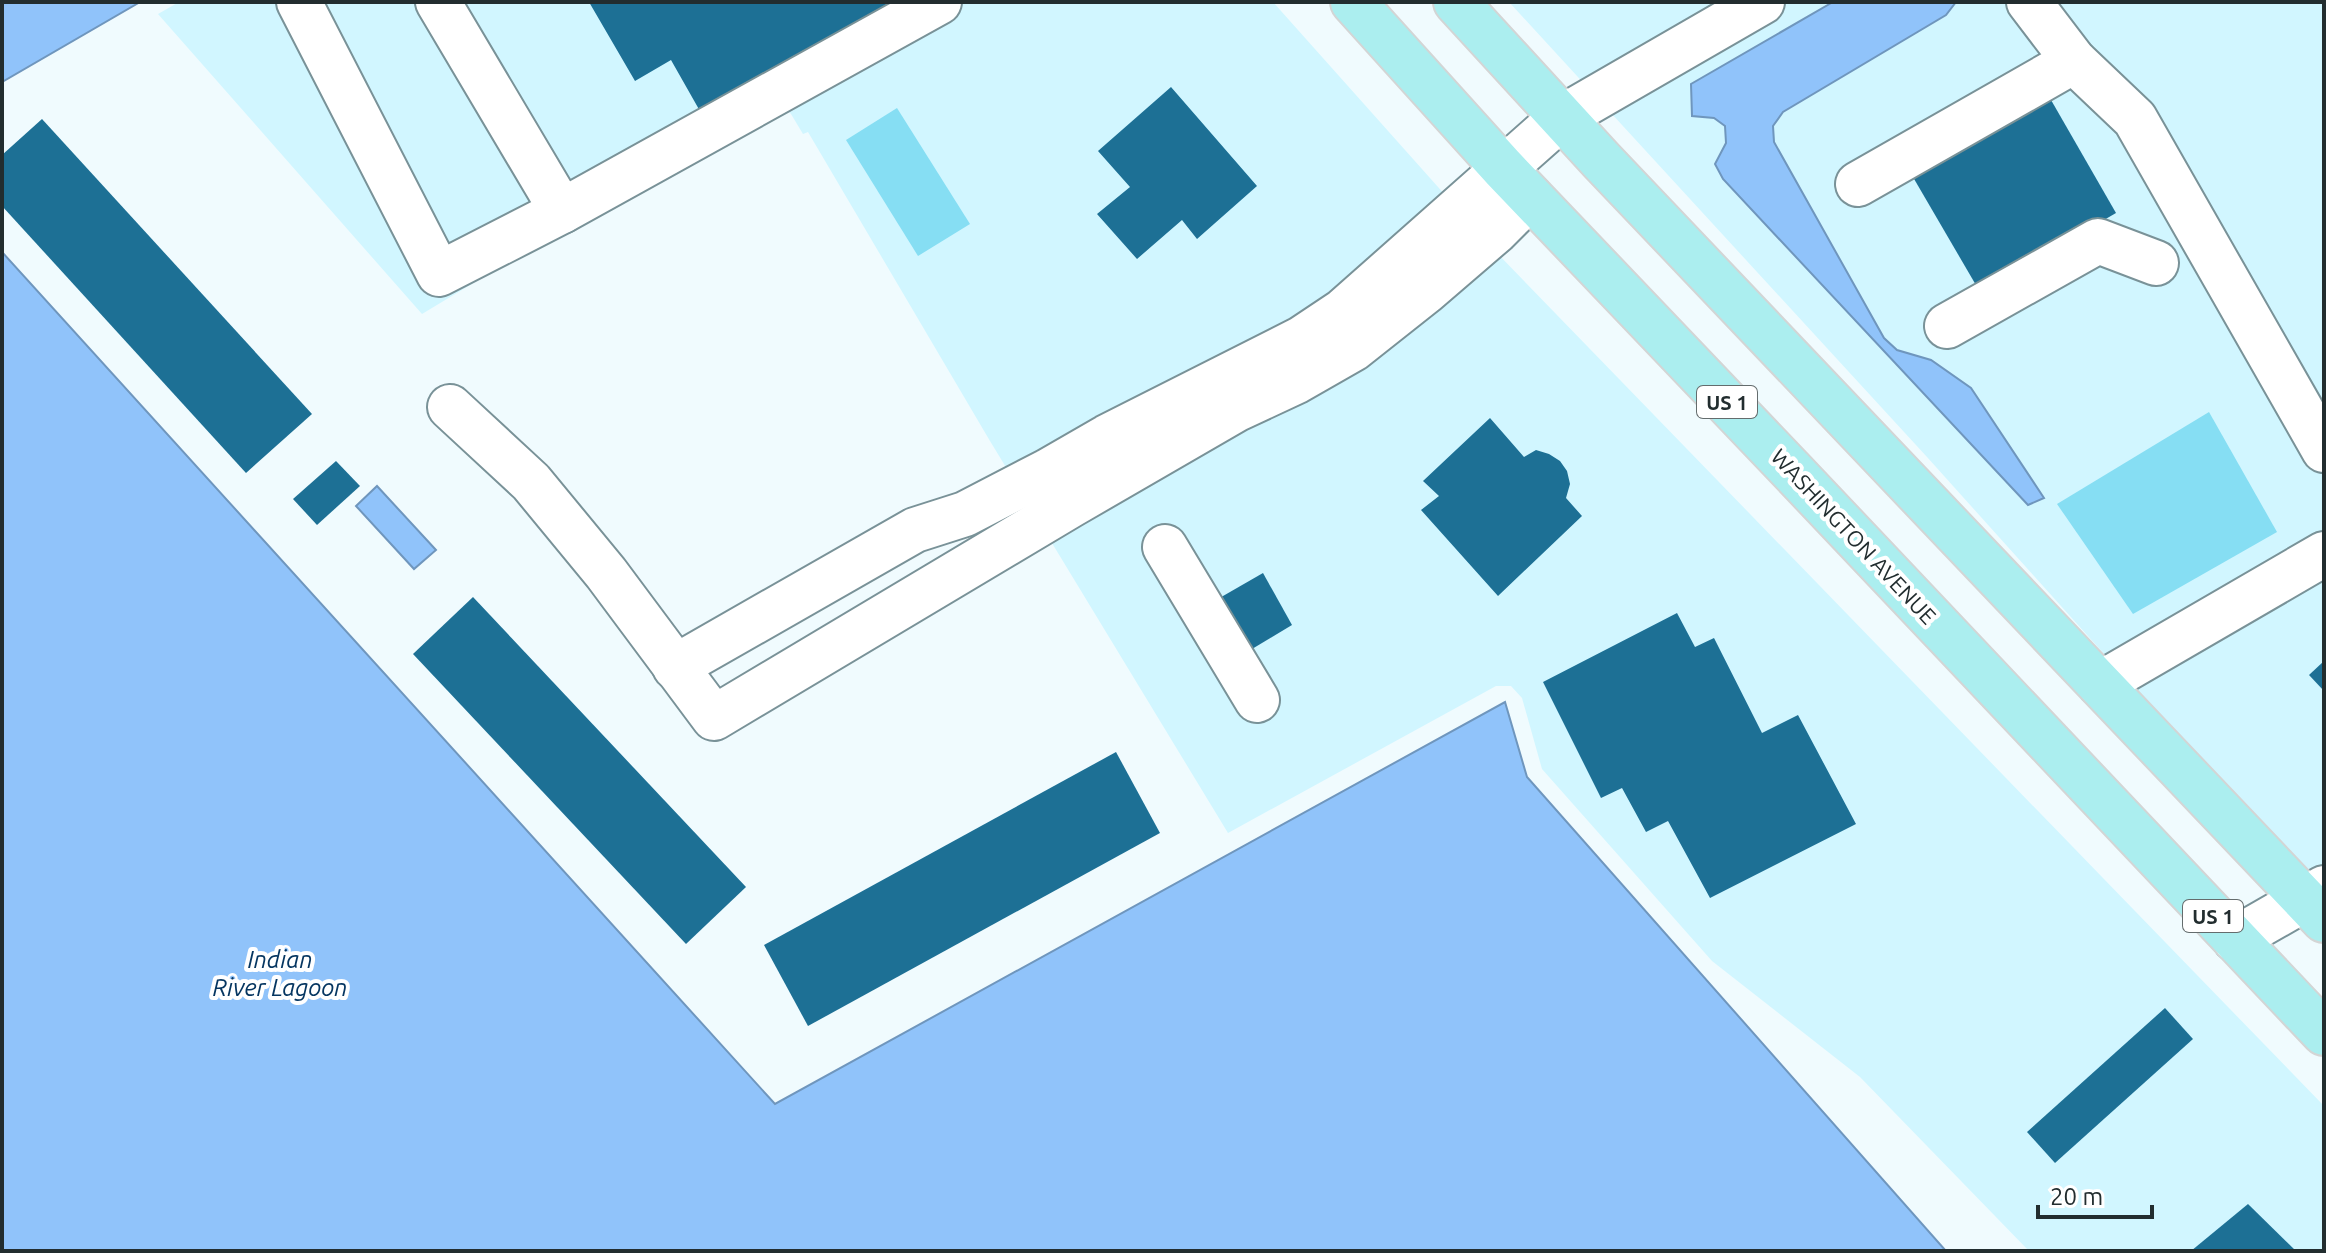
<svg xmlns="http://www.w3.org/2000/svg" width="2326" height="1253" font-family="Ubuntu,sans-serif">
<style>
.built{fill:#d1f6ff}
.green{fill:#86def3}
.water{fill:#90c3fa;stroke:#6f96bd;stroke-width:2}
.building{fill:#1d7095}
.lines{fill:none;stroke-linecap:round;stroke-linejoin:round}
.minor-casing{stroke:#799298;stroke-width:48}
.major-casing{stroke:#d3d5d5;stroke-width:48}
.minor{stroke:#fff;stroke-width:44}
.major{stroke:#abeeef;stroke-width:44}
.labels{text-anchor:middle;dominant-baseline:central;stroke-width:8;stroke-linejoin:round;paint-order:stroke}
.shield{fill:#fff;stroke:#646c6d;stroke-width:2}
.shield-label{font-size:20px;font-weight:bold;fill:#222d2f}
.street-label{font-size:22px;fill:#222d2f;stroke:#fff}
.water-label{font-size:24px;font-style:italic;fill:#063661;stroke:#fff}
</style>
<rect width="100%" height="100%" fill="#f0fbfe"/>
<g class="built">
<path d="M179,2H1273L1496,252L2324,1106V1251H2029L1860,1077L1712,961L1542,769L1522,698L1511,686H1496L1228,833L990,441L808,132L803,134L791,114L783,106H767L422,314L158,14Z"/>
<path d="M1509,2H2324V877L2309,887L2167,724L1927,457Z"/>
</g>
<g class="green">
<path d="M897,108L970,224L918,256L846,140Z"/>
<path d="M2209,412L2277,532L2133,614L2057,504Z"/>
</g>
<g class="water">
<path d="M2,2H140L2,82Z"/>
<path d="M1833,2H1956L1946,15L1783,112L1773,126L1774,142L1884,338L1897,350L1931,360L1971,388L2044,498L2028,505L1723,179L1715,164L1726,143L1725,126L1714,118L1692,116L1691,84Z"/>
<path d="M2,252L775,1104L1505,702L1527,777L1946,1251H2Z"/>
<path d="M377,486L436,550L414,569L356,506Z"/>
</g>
<g class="building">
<path d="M589,2H926L709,127L671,60L635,81Z"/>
<path d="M1171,87L1257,186L1197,239L1182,220L1137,259L1097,214L1130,187L1098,151Z"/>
<path d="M2047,93L2116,213L1980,292L1910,172Z"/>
<path d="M42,119L312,414L246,473L2,206V155Z"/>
<path d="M1490,418L1524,457L1536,450L1549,454L1560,461L1567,471L1570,484L1566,498L1582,516L1498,596L1421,510L1439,496L1423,481Z"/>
<path d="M336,461L360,486L317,525L293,499Z"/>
<path d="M1263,573L1292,625L1222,667L1190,615Z"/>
<path d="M473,597L746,887L686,944L413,654Z"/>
<path d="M1677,613L1695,647L1714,638L1762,733L1798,715L1856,824L1710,898L1668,821L1646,832L1622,788L1601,798L1543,682Z"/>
<path d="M2324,661V691L2309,675Z"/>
<path d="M1116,752L1160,833L808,1026L764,945Z"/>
<path d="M2165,1008L2193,1039L2055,1163L2027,1132Z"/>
<path d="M2248,1204L2296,1251H2191Z"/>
</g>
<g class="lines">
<defs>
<g id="minor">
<path d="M299,2L439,274L562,211"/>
<path d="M438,2L562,211L939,2"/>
<path d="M2029,2L2074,61L2135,119L2324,450"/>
<path d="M1858,184L2074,61"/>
<path d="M1947,326L2098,241L2156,263"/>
<path d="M450,407L531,482L606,573L714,718L1071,505L1237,409L1297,381L1353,349L1425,292L1496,231L1530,197"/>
<path d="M1165,547L1257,700"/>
<path d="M675,667L915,530L965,514L1048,471L1107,437L1301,339L1343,311L1561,118L1762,2"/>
<path d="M2100,684L2324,554"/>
<path d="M2235,939L2324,888"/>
</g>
<g id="major">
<path d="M1353,2L1503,168L1795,474L2324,1033"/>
<path d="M1456,2L1601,160L2324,920"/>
</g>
</defs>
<use href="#minor" class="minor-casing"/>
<use href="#major" class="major-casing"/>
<use href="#minor" class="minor"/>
<use href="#major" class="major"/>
</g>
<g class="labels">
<g class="shield">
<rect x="1697" y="386" width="60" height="32" rx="6"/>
<rect x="2183" y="900" width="60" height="32" rx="6"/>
</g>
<g class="shield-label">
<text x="1727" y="402">US 1</text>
<text x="2213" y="916">US 1</text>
</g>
<g class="street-label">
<text transform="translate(1854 536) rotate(47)">WASHINGTON AVENUE</text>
</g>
<g class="water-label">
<text x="280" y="959">Indian<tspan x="280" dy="28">River Lagoon</tspan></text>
</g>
</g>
<rect width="2326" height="1253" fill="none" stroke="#222d2f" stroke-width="8"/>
<path d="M2038 1205v12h114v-12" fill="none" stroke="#222d2f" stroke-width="4"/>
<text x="2050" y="1205" font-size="24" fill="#222d2f" stroke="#ffffff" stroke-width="6" paint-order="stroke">20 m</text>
</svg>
